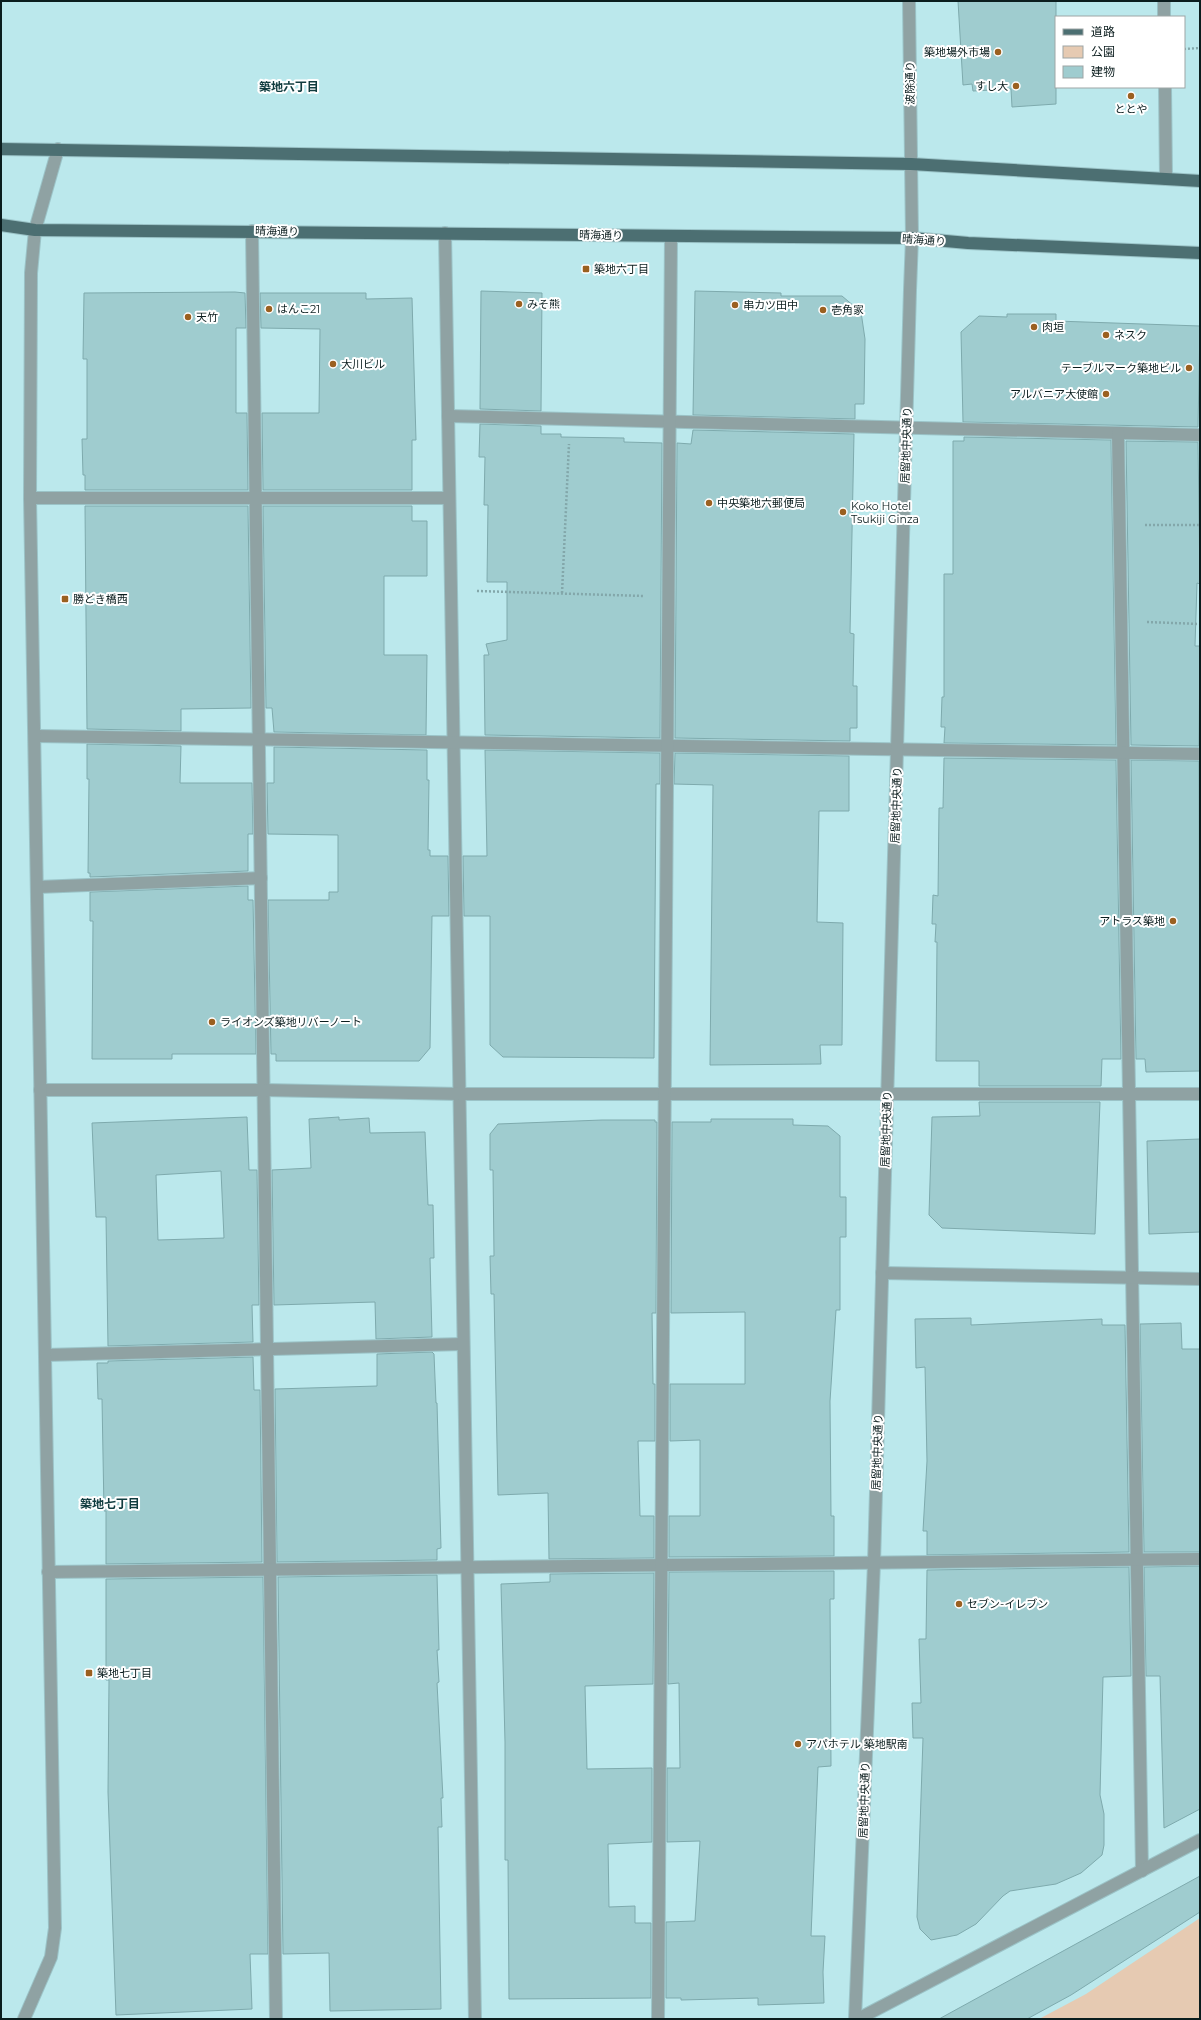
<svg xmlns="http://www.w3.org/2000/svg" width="1201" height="2020" font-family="Montserrat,'Noto Sans JP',sans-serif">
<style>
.green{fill:#e6cab2}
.building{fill:#9fcccf;stroke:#7eaaad;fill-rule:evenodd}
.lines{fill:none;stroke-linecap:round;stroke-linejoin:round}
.service-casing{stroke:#9bc3c7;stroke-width:14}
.minor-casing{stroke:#9bc3c7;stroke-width:14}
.tertiary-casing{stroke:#9bc3c7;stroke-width:14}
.primary-casing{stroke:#9bc3c7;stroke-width:14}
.path{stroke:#83a7aa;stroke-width:2.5;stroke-dasharray:2 2;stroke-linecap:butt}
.service{stroke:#8fa2a3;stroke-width:12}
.minor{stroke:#8fa2a3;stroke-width:12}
.tertiary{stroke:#8fa2a3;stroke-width:12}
.primary{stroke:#4c6f72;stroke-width:12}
.poi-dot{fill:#9b6020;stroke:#fff;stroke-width:1.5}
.labels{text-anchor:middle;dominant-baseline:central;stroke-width:4;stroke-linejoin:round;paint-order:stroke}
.poi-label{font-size:11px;fill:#0b1d1e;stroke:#fff;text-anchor:start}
.street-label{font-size:11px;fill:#0b1d1e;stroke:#fff}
.neighbourhood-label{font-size:12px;font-weight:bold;fill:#103c3f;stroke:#fff}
</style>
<rect width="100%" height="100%" fill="#bbe8ec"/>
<path class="green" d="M1200,1918V2019H1039L1086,1994Z"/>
<g class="building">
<path d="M958,1H1056V104L1012,107L1011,89L973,91L972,84L963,85Z"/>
<path d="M481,291L542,293L541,411L480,409Z"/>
<path d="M695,291L781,293V296H842L861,312L865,339L864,404H855V419L693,415Z"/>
<path d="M235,292L245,293L246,328H236V413H247L248,490H85V475H83L82,439H87V359H83L84,293Z"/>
<path d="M260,293H366V299L412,298L416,440H412V490H263L262,413H319L320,329L261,328Z"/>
<path d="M1007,314H1056V321L1200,326L1198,427L963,422L961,332L979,316L1007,317Z"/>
<path d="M480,424L541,426V434H561V437L624,438V442L662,443L660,738L485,735L484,655H489L486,644L507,640V582H487L488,505H484L485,457H479Z"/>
<path d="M693,430L854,434L850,633L854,634L853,686H857V728H850V741L675,738L677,443L691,444Z"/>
<path d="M964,437L1111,440L1116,745L944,743L945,727H941L942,697H944V574H953V441H964Z"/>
<path d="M1126,441L1198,442L1200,584L1197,583L1195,646H1200L1199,746L1131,745Z"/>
<path d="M85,506H248L251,708L181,709V731L87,729Z"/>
<path d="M263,506H412V521H427V576H384V655H427L426,735L274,732L272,708H266Z"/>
<path d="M87,744L181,746L180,783H252L253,834H248V871L90,877V873H88L89,779H87Z"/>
<path d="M274,747L427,750V780H429L428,850H430V856H448L449,916H432L430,1048L419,1061H276V1054H271L268,900H329V892H338V835L268,834L267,783H274Z"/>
<path d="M485,750L660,753V784H656L654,1058L503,1057L490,1045V916H464L463,856H487Z"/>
<path d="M675,753L849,756V811H819L817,922L843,923L842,1045H820L821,1064L710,1065L713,785L674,784Z"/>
<path d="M944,758L1116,760L1121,1059H1102L1101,1086H979V1061H936L937,942H935L936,924H932L933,895L938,896L939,808H943Z"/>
<path d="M1131,760L1199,761L1200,1071L1146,1072L1145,1059H1136Z"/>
<path d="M248,886V900H253L256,1054H172V1059H92L93,921H90V892Z"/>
<path d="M979,1102H1100L1095,1234L942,1228L929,1215L932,1117L980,1116Z"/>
<path d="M247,1117L249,1170H257L259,1305H252L253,1342L108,1346L106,1217H96L92,1123ZM221,1171L224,1238L158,1240L156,1175Z"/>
<path d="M339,1117V1120L369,1118L370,1133L425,1132L428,1205H433L434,1258H430L432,1337L376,1339L375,1302L274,1305L272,1170L311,1168L309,1119Z"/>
<path d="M711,1119H793V1125L828,1126L840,1136V1197H846V1237H840V1310H836L830,1401L831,1516H834V1556L669,1557V1516H700V1440L670,1441V1384H745V1312L671,1313L672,1122H711Z"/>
<path d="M602,1120H655V1122H657L656,1313H652L653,1384H655V1441H638L640,1516H654V1558L549,1559L548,1493L498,1495L494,1294H491L490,1256H494L493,1170H490V1134L498,1124Z"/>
<path d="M1200,1139V1232L1149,1234L1147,1141Z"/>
<path d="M971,1318V1325L1102,1319V1325H1125L1129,1552L927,1555V1531H923L927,1461L925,1367L916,1368L915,1319Z"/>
<path d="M1181,1323L1182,1349H1200V1552H1144L1140,1324Z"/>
<path d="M432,1352L434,1354L436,1403H437L441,1548L437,1549V1560L277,1562L275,1389L377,1386V1354Z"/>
<path d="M253,1357L254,1390H260L262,1562L106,1564V1511H104L102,1399H98L97,1363H108V1361Z"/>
<path d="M1200,1566V1809L1164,1828L1160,1676H1146L1144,1567Z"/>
<path d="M1129,1567L1131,1676L1103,1677L1100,1795L1104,1814V1845L1102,1855L1081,1873L1056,1884L1010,1891L1003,1896L976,1924L957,1935L931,1940L920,1929L917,1917L923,1738H913L912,1703H921L919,1639H926L927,1570Z"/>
<path d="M834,1571V1599H830L831,1766L818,1767L811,1936H825L823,1972L824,2003L758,2005V1998L681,2000V1998H666V1922L695,1921L700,1841L667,1842V1768H680L679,1683L668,1684L669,1572Z"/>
<path d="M654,1573L653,1684L585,1686L587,1769L652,1768V1842L608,1844L609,1907L635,1906V1923H651V1998L509,1999L508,1860H505V1742L501,1584L550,1582V1574Z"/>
<path d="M437,1575L439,1650H437L439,1682L437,1683L443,1798H441L442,1827H438L441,2009L330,2011L329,1953L283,1954L278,1577Z"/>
<path d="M263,1577L268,1954H250L252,2009L116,2015L108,1792L109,1680H106V1579Z"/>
<path d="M1200,1876V1912L1071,1995L1027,2019H939Z"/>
</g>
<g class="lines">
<defs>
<g id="service">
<path d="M1164,1V17"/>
<path d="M1165,87L1166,179"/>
<path d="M38,887L261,878"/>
<path d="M45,1355L463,1344"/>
</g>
<g id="minor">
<path d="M252,231L276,2019"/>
<path d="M445,233L475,2019"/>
<path d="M448,416L1200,435"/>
<path d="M1118,433L1142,1871"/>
<path d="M30,498H449"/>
<path d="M36,736L1200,754"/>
<path d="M40,1090H264L459,1094H1200"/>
<path d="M48,1572L1200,1559"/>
<path d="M658,2019L671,236"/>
<path d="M858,2019L1200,1840"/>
</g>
<g id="tertiary">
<path d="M882,1273L1200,1279"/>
<path d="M24,2019L51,1957L55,1928L30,498L31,273L35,230L58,149"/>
<path d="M855,2019L874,1563L910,290L912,238L909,1"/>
</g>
<g id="primary">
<path d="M1,149L911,164L1200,181"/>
<path d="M1,225L35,230L912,238L968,243L1200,253"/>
</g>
</defs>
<use href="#service" class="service-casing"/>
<use href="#minor" class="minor-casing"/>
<use href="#tertiary" class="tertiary-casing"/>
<use href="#primary" class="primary-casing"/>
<g class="path">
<path d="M1184,49L1200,48"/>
<path d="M1145,525H1200"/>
<path d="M477,591L644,596"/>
<path d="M562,593L569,444"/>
<path d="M1147,622L1200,624"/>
</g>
<use href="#service" class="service"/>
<use href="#minor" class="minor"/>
<use href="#tertiary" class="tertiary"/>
<use href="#primary" class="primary"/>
</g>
<g class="poi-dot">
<circle cx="998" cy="52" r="4"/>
<circle cx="1016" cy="86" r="4"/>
<circle cx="1131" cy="96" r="4"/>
<rect x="582" y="265" width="8" height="8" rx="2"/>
<circle cx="519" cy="304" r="4"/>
<circle cx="735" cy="305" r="4"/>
<circle cx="269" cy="309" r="4"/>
<circle cx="823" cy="310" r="4"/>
<circle cx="188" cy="317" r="4"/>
<circle cx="1034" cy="327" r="4"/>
<circle cx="1106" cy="335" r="4"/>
<circle cx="333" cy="364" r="4"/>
<circle cx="1189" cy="368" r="4"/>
<circle cx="1106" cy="394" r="4"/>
<circle cx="709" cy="503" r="4"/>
<circle cx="843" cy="512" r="4"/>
<rect x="61" y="595" width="8" height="8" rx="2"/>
<circle cx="1173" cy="921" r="4"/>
<circle cx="212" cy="1022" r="4"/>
<circle cx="959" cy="1604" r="4"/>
<rect x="85" y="1669" width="8" height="8" rx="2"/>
<circle cx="798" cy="1744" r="4"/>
</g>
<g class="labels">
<g class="poi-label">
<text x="990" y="52" text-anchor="end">築地場外市場</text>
<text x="1008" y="86" text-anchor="end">すし大</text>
<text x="1131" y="109" text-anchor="middle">ととや</text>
<text x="594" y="269">築地六丁目</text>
<text x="527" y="304">みそ熊</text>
<text x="743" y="305">串カツ田中</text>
<text x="277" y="309">はんこ21</text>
<text x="831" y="310">壱角家</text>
<text x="196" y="317">天竹</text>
<text x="1042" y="327">肉垣</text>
<text x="1114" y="335">ネスク</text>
<text x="341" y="364">大川ビル</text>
<text x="1181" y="368" text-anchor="end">テーブルマーク築地ビル</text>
<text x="1098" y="394" text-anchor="end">アルバニア大使館</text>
<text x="717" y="503">中央築地六郵便局</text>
<text x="851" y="506">Koko Hotel<tspan x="851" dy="13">Tsukiji Ginza</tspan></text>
<text x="73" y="599">勝どき橋西</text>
<text x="1165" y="921" text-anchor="end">アトラス築地</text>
<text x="220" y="1022">ライオンズ築地リバーノート</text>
<text x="967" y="1604">セブン-イレブン</text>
<text x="97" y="1673">築地七丁目</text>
<text x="806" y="1744">アパホテル 築地駅南</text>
</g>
<g class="street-label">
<text transform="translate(910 83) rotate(-90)">波除通り</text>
<text transform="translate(277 231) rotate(1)">晴海通り</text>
<text transform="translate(601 235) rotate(1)">晴海通り</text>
<text transform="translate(924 240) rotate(4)">晴海通り</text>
<text transform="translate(906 445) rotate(-88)">居留地中央通り</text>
<text transform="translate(896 805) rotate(-88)">居留地中央通り</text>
<text transform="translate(886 1129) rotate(-88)">居留地中央通り</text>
<text transform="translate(877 1452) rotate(-88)">居留地中央通り</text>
<text transform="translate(864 1800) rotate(-88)">居留地中央通り</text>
</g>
<g class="neighbourhood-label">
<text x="289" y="86">築地六丁目</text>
<text x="110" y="1503">築地七丁目</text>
</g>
</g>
<rect width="1201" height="2020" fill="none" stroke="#0b1d1e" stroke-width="4"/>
<rect x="1055" y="16" width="130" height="72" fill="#ffffff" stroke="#9da5a5"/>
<rect x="1063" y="29" width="20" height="6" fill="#4c6f72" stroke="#9da5a5"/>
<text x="1091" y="36" font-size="12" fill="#0b1d1e">道路</text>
<rect x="1063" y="46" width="20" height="12" fill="#e6cab2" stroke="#9da5a5"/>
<text x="1091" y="56" font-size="12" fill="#0b1d1e">公園</text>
<rect x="1063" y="66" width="20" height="12" fill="#9fcccf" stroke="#9da5a5"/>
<text x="1091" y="76" font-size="12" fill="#0b1d1e">建物</text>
</svg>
